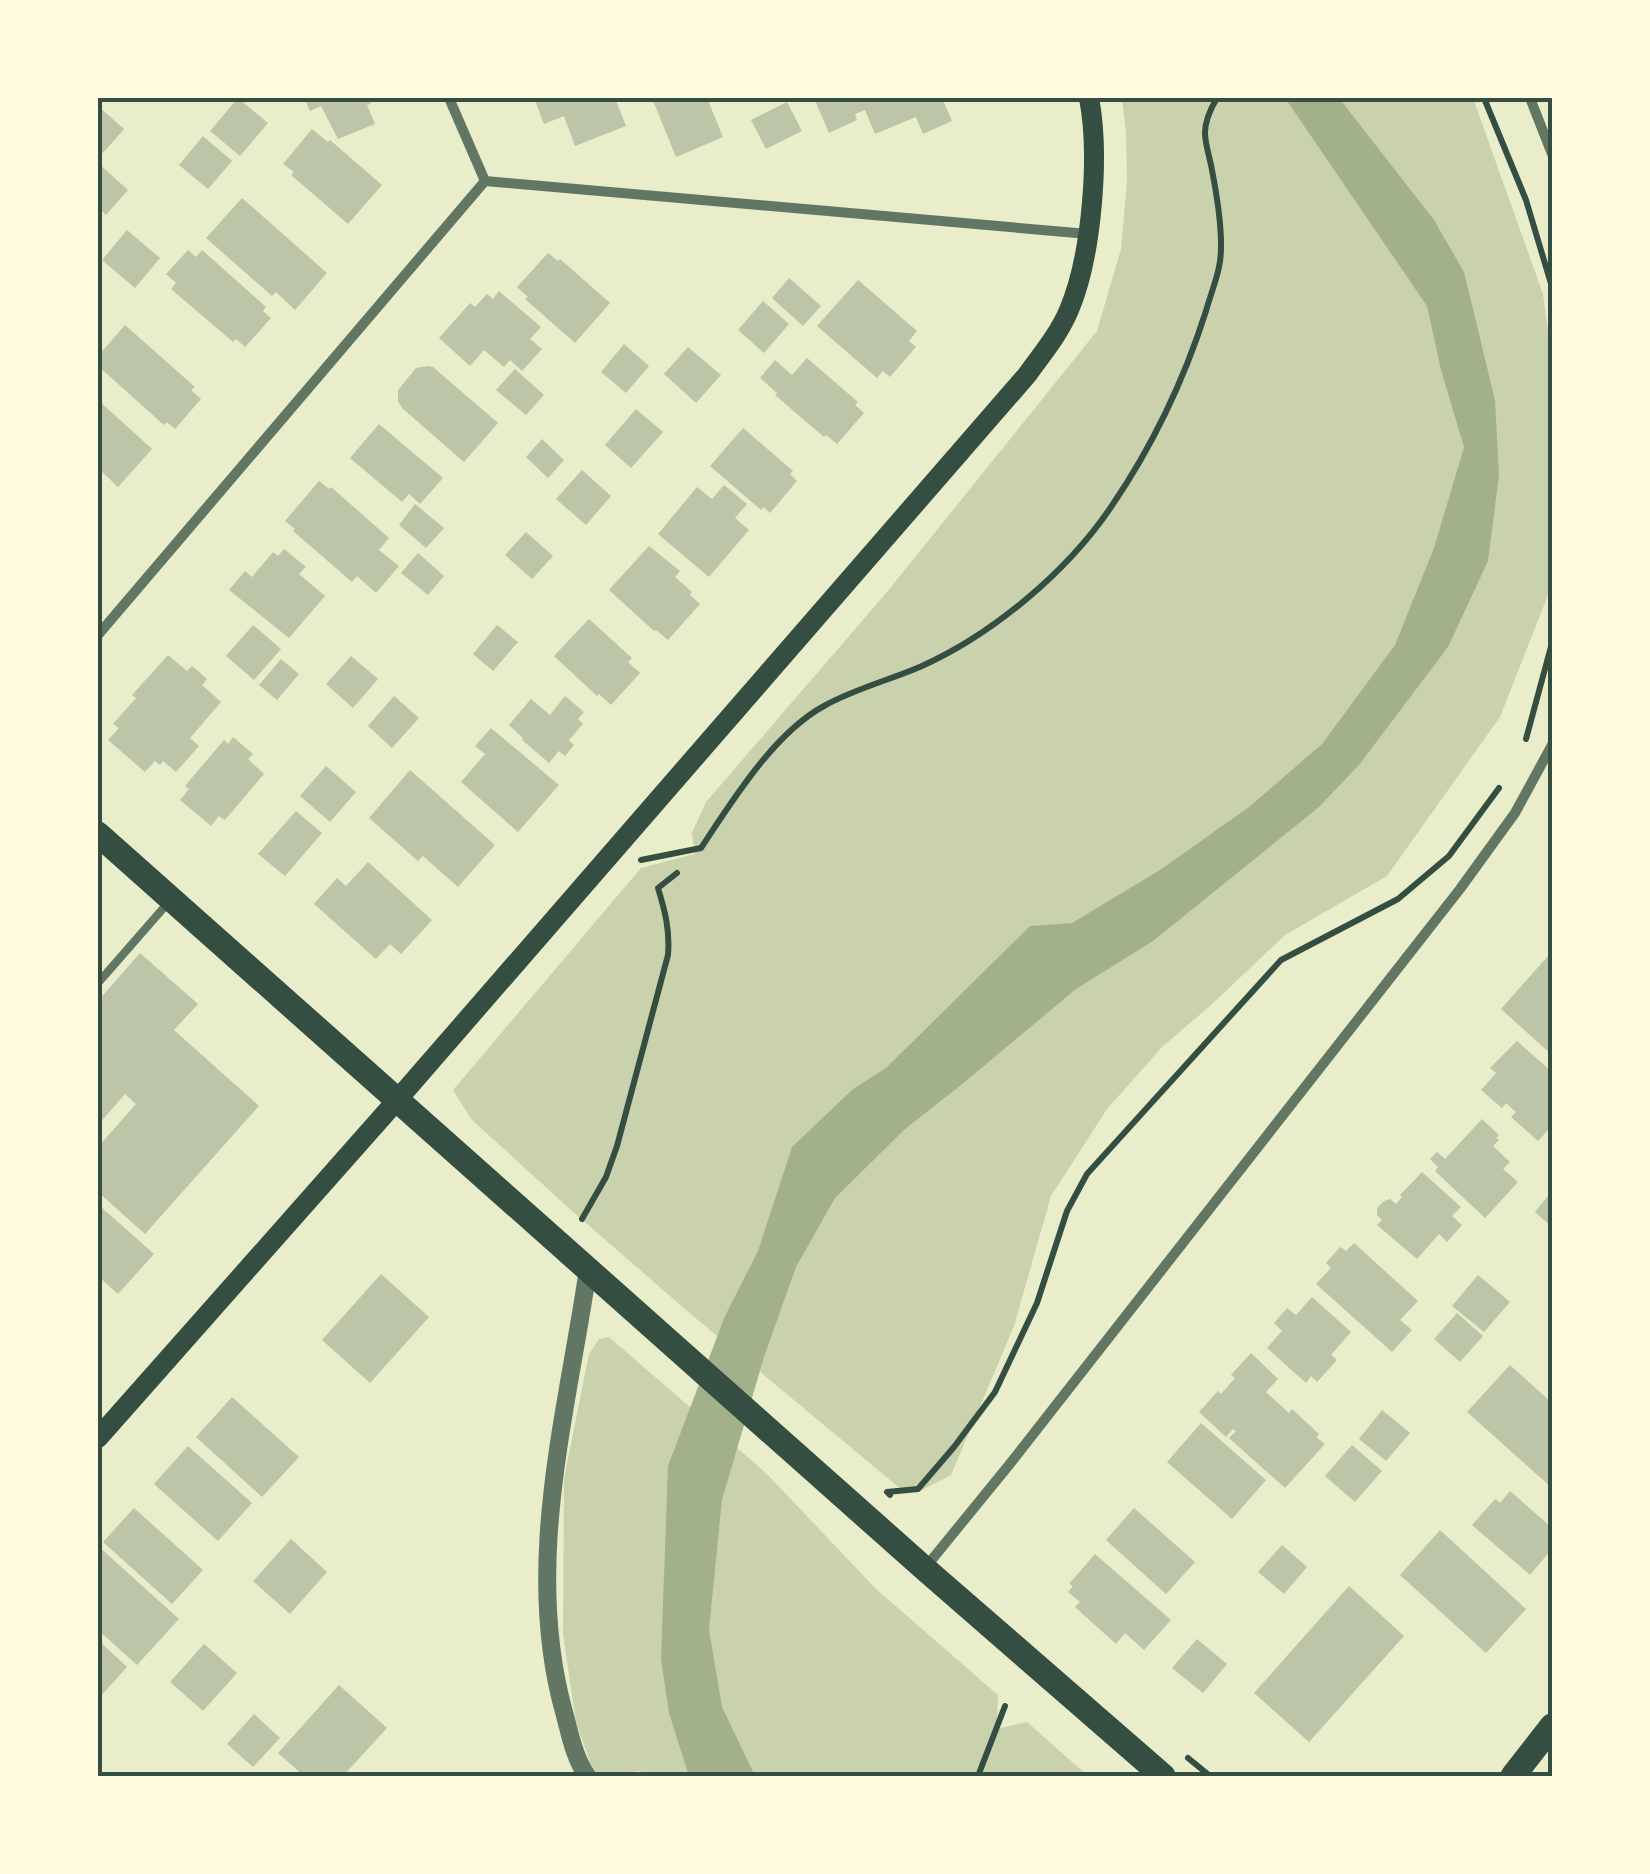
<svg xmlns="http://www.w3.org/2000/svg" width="1650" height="1874" font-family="'Crimson Pro',serif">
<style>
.green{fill:#cad2ad}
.water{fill:#a3b18a}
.building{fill:#bcc5a7}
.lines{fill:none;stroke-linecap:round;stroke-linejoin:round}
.path{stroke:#344e41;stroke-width:6}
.service{stroke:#617663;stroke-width:8}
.minor{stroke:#617663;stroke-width:10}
.tertiary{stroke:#617663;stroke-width:18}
.secondary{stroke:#344e41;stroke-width:20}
.primary{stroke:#344e41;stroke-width:25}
.neatline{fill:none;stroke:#344e41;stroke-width:4}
</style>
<rect width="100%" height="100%" fill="#e9edc9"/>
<g class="green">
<path d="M1122,98H1473L1543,294L1552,361V585L1500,717L1387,876L1285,935L1210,1006L1162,1047L1107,1109L1051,1196L1014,1326L951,1475L922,1490H902L693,1316L571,1210L471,1119L453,1090L641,868L695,854L692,833L706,802L887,592L1097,331L1121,249L1127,182L1126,132Z"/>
<path d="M609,1337L766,1473L876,1589L998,1695L997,1729L1027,1722L1088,1776H643L641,1771L595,1776L576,1722L563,1634L564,1479L589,1354L599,1339Z"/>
</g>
<path class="water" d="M1285,98H1339L1434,220L1464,272L1495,400L1499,475L1488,561L1448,647L1359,765L1319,807L1153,941L1076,989L961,1085L905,1129L835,1198L796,1267L764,1357L722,1500L709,1630L722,1707L755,1776H689L669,1713L661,1659L668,1466L725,1316L758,1251L792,1147L853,1089L886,1068L1030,926L1072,923L1160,870L1249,807L1322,744L1395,645L1434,548L1464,447L1441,370L1427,306Z"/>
<g class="building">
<path d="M238,98L268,123L240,156L210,131Z"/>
<path d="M304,98H368L371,104L367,105L375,124L338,139L321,106L310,111Z"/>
<path d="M534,98H615L626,126L575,146L564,116L544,124Z"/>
<path d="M652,98H707L723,137L676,157Z"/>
<path d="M814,98H942L952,121L923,134L916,117L875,134L865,110L855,114L857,120L829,133Z"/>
<path d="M787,102L802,131L766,149L751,120Z"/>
<path d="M98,106L124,129L103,153L98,148Z"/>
<path d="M312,129L328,142L330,140L382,185L348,224L291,175L294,172L283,164Z"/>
<path d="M203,136L232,161L208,189L179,165Z"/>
<path d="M99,164L128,190L106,215L98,207V167Z"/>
<path d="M242,198L327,273L295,310L276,292L272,296L206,238Z"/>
<path d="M127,230L160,258L135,288L102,260Z"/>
<path d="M188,250L196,257L202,250L266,307L263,311L271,318L245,347L236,339L233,342L171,289L176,283L166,274Z"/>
<path d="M548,253L558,261L560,259L610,303L575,343L525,299L528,297L517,287Z"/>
<path d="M789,278L821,306L803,326L772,298Z"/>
<path d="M858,280L917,331L909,341L916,347L890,377L883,371L877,378L817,326Z"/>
<path d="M499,291L541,327L530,339L542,349L522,371L510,360L504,367L484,350L470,366L439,338L470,303L475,307L487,294L493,299Z"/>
<path d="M763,301L789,324L764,353L738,330Z"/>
<path d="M125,325L195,387L191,390L201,399L175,429L167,422L164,425L98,366V356Z"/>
<path d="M624,344L649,366L626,393L601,372Z"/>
<path d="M688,347L721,375L696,403L664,374Z"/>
<path d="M807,358L858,402L855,405L864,413L837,444L826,435L824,437L775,395L777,393L760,378L775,360L792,375Z"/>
<path d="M428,366L433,367L498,423L464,462L402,408L398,401V390L416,368Z"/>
<path d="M515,369L544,395L526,415L496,390Z"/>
<path d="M98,400L152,449L118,487L98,468Z"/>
<path d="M636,409L663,432L631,468L605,445Z"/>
<path d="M379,424L443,478L420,504L409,494L402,502L350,458Z"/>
<path d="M743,428L793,471L790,474L797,481L770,513L764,507L761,510L710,466Z"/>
<path d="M542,439L564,460L548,478L526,457Z"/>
<path d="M582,470L611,496L586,525L556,499Z"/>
<path d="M319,481L329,489L331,487L389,538L379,550L399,566L376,593L357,576L352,582L293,531L295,529L285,521Z"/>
<path d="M724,485L747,504L735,518L749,530L709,577L658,534L697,487L712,499Z"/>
<path d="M415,504L444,528L426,548L399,525Z"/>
<path d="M526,532L553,556L532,579L505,555Z"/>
<path d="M649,546L680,571L675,577L692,592L690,595L700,604L668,640L656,630L654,631L609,590Z"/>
<path d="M284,549L306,567L299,574L325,596L289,638L229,590L245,571L252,577L273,552L278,556Z"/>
<path d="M418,553L444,576L428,595L401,573Z"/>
<path d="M589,619L632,658L628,662L640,673L611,705L599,694L597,696L554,656Z"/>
<path d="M253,625L281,649L254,680L226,656Z"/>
<path d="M497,625L518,642L493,671L473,654Z"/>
<path d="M168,655L187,671L192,666L207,679L202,685L221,702L190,738L199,746L176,772L163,761L160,765L155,761L145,772L108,740L119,728L113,724L136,698L132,695Z"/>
<path d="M351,656L378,679L353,708L326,684Z"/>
<path d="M281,659L299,674L277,700L259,685Z"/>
<path d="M394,696L419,718L392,748L368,726Z"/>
<path d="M565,696L584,712L578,719L583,724L569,740L574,745L565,756L559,751L549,763L522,740L523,738L509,725L531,699L550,715Z"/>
<path d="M491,728L559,785L518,832L461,782L485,754L475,746Z"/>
<path d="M233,737L253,754L248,759L264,774L225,820L219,816L211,826L180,800L189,789L185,786L224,740L228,744Z"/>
<path d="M326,766L356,792L330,822L300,796Z"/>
<path d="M410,770L495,845L458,887L423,856L418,861L369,818Z"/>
<path d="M296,811L322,833L285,876L258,854Z"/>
<path d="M368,862L432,920L401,954L390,944L376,959L314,904L337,878L346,886Z"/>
<path d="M140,953L198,1004L174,1030L259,1106L145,1234L98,1192V1147L136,1104L125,1094L98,1125V1001Z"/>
<path d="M1548,956L1552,960V1055L1501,1009Z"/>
<path d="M1517,1041L1552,1072V1126L1538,1141L1511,1117L1516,1112L1506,1103L1502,1108L1481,1090L1496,1073L1490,1068Z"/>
<path d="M1482,1119L1499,1135L1496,1138L1499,1140L1493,1146L1510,1162L1503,1169L1518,1182L1485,1218L1435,1171L1438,1167L1430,1159L1437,1152L1445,1159Z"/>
<path d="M1422,1172L1461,1207L1452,1216L1462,1225L1447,1242L1439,1234L1417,1259L1377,1225L1382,1220L1377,1215V1208L1384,1201L1390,1199L1396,1204L1402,1197L1400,1195Z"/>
<path d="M1552,1191V1227L1535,1212Z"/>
<path d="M100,1206L154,1254L118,1294L98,1276V1208Z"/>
<path d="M1354,1243L1418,1301L1400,1320L1412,1330L1392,1352L1316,1284L1331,1268L1326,1263L1340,1247L1346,1251Z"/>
<path d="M381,1274L429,1317L370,1383L322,1340Z"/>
<path d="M1478,1275L1510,1302L1484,1332L1452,1306Z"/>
<path d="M1312,1297L1351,1332L1331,1355L1337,1360L1317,1382L1311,1376L1306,1383L1267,1348L1282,1331L1274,1323L1287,1308L1296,1315Z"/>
<path d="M1457,1313L1483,1336L1460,1362L1434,1339Z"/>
<path d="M1251,1353L1278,1379L1266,1392L1289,1413L1292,1409L1319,1434L1316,1437L1325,1444L1285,1488L1229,1438L1236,1431L1233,1429L1226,1437L1199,1412L1218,1391L1221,1394L1235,1378L1231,1375Z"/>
<path d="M1510,1365L1552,1403V1488L1467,1412Z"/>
<path d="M232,1397L299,1457L262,1497L196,1437Z"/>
<path d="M1382,1410L1410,1433L1386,1461L1359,1439Z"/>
<path d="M1201,1423L1266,1480L1232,1519L1167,1462Z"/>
<path d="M1352,1445L1382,1471L1355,1502L1325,1476Z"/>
<path d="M188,1446L252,1503L218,1541L154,1484Z"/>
<path d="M1510,1491L1552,1528V1549L1530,1575L1472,1525L1495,1499L1500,1503Z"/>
<path d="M134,1508L203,1570L172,1604L103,1542Z"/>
<path d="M1134,1508L1195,1562L1166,1594L1106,1540Z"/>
<path d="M1440,1530L1526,1609L1486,1653L1400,1575Z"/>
<path d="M291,1539L327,1572L290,1614L253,1581Z"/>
<path d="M1282,1545L1307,1567L1284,1594L1258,1572Z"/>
<path d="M98,1546L179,1619L137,1665L98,1630Z"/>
<path d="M1095,1554L1171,1620L1144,1650L1125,1633L1116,1644L1075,1607L1080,1602L1068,1592L1073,1586L1069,1584Z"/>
<path d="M1349,1586L1404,1636L1309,1742L1254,1693Z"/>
<path d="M1197,1639L1227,1664L1203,1693L1172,1668Z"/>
<path d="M98,1640L127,1667L98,1699Z"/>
<path d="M204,1644L237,1673L203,1711L170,1682Z"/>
<path d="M339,1685L387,1728L343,1776H304L278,1753Z"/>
<path d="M254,1714L280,1738L253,1767L227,1744Z"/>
</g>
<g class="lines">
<g class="path">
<path d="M1484,98L1526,200L1552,287"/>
<path d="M1526,739L1552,643"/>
<path d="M641,860L701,848C732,801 774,733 824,706C854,689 890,680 922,666C993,634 1067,572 1111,507C1152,447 1184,380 1206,311C1210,296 1216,282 1219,267C1225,241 1217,196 1212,170C1210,158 1205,144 1205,133C1205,120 1211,108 1217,98"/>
<path d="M582,1219L606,1177L617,1146L668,955C670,930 665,911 658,888L677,873"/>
<path d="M890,1495L887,1492L918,1489L954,1447L995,1392L1037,1303L1067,1211L1087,1174L1281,960L1398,899L1449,856L1499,788"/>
<path d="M1188,1758L1210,1776"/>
<path d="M978,1776L1005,1706"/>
</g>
<path class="service" d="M98,983L167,904"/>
<g class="minor">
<path d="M449,98L485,181"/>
<path d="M1530,98L1552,154"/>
<path d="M485,181L1088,234"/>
<path d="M98,635L485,181"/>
<path d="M925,1568L1009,1465L1460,889L1515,813L1552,745"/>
</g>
<path class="tertiary" d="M587,1776C574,1757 570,1734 564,1712C523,1565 567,1414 588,1269"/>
<path class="secondary" d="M98,1438L398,1099L1027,375C1042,354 1059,334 1069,310C1092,256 1100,155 1089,98"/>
<g class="primary">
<path d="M98,834L925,1569L1163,1776"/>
<path d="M1513,1776L1552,1726"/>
</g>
</g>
<rect width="1650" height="1874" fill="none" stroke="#fefae0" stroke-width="200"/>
<rect x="100" y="100" width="1450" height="1674" class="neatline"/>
</svg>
